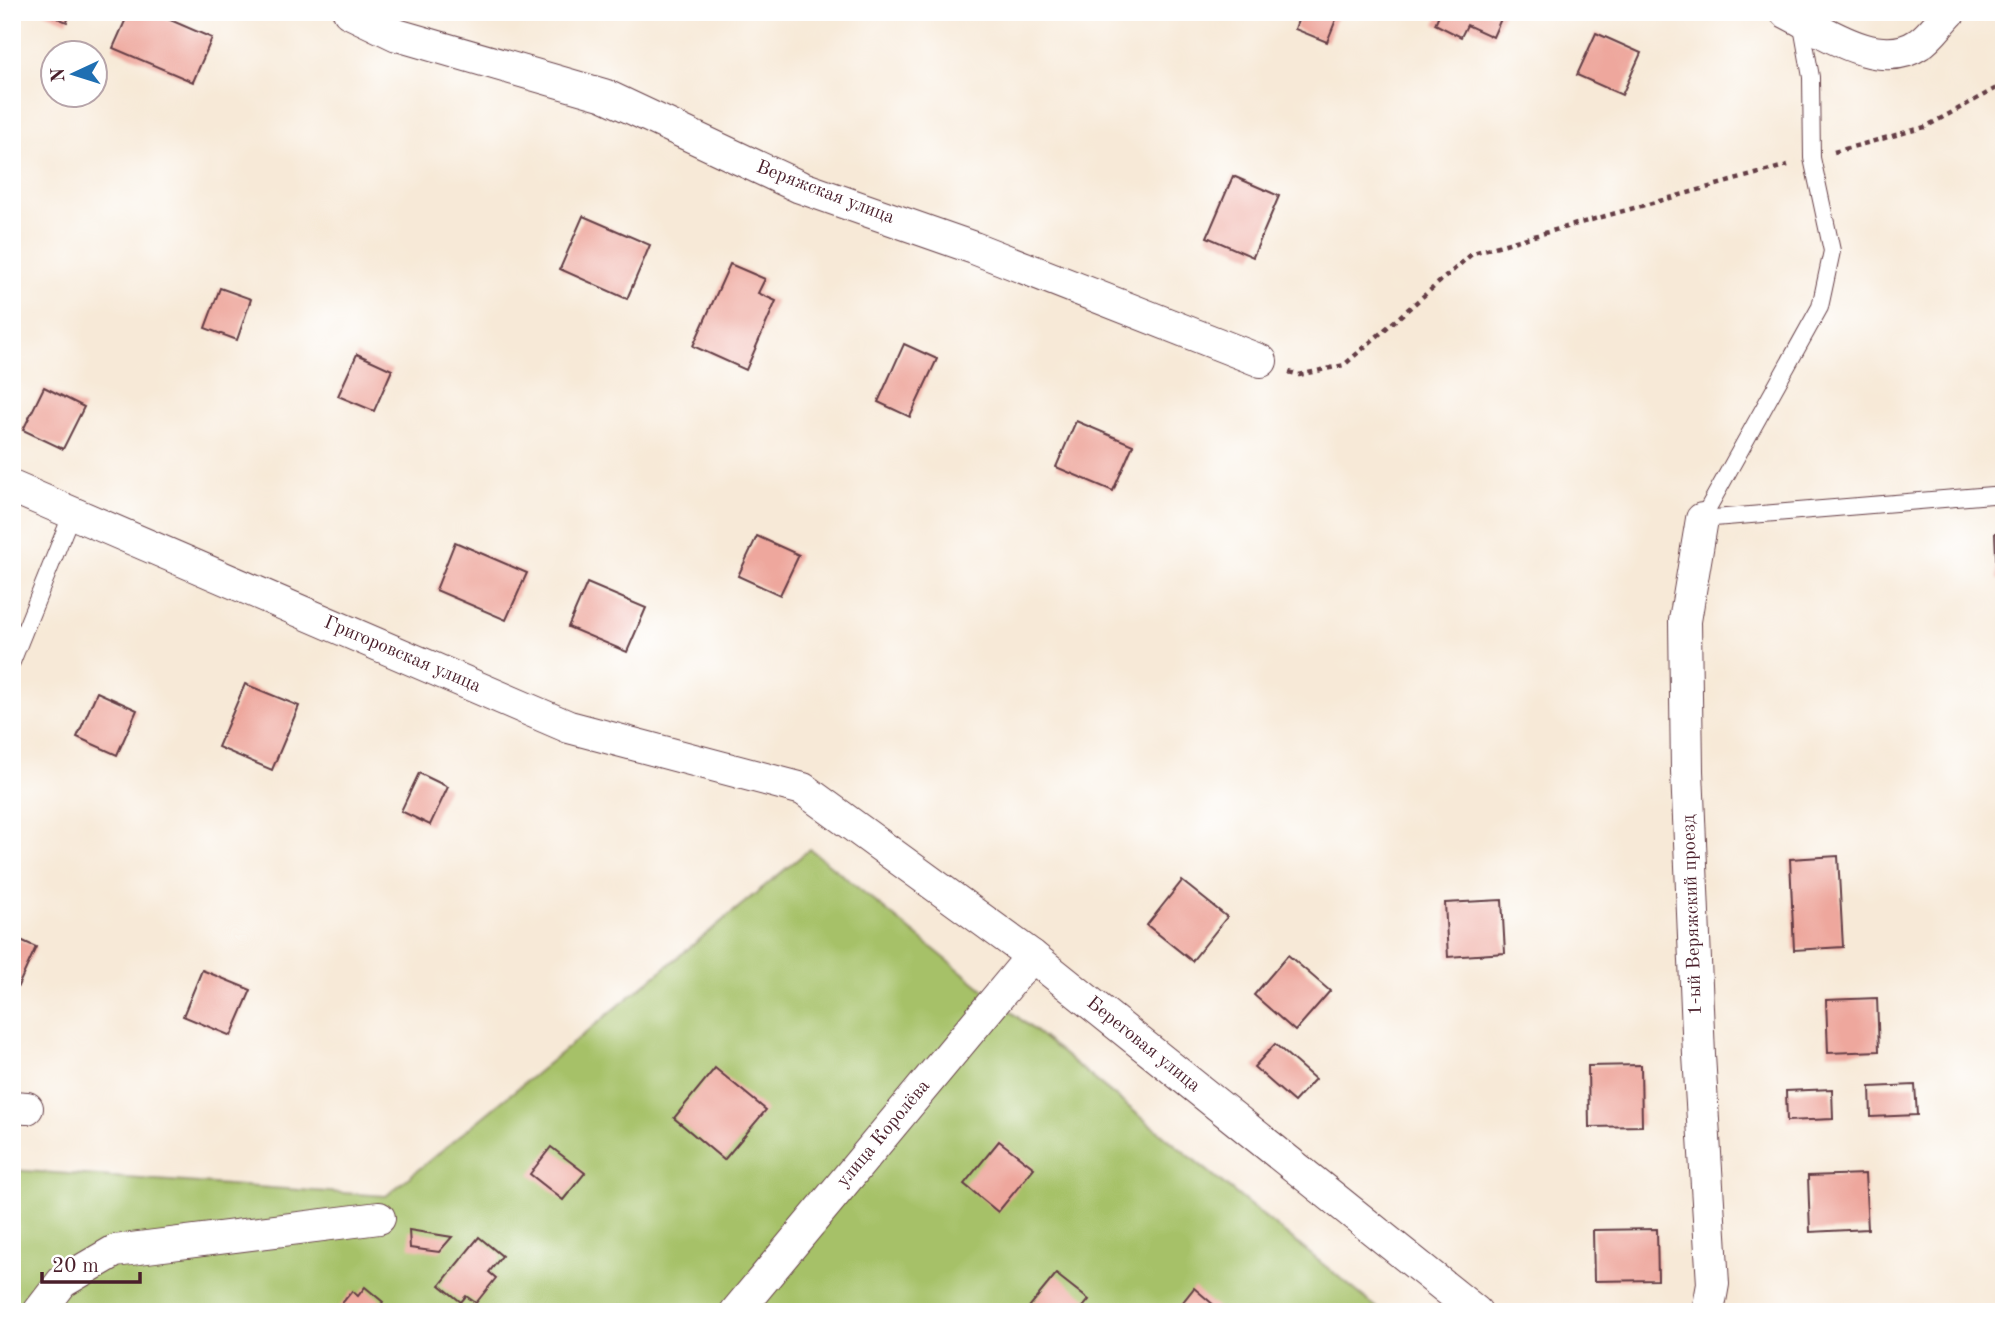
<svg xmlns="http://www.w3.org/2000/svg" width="2016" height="1324" font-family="'Old Standard TT',serif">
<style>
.green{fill:#a6c167;stroke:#787049;stroke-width:2}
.building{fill:#eea79d}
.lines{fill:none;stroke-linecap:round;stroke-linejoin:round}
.lane-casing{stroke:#643d45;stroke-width:18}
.street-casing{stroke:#643d45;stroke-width:34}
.path{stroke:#643d45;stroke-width:4.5;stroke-dasharray:5 5;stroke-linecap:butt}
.lane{stroke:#fff;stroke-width:16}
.street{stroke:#fff;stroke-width:32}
.labels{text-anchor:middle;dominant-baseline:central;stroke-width:6;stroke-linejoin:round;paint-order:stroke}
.street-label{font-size:19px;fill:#4a1f2b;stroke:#fff}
</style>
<rect width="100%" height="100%" fill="#fff"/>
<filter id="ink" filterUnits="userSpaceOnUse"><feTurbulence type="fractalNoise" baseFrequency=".0143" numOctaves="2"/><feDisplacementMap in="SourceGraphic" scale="14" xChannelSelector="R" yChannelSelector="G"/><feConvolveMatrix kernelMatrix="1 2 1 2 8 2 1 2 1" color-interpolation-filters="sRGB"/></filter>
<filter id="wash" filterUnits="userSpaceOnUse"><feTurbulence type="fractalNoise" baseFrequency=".00686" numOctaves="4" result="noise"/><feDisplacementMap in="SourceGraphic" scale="28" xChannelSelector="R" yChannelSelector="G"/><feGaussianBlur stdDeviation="1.57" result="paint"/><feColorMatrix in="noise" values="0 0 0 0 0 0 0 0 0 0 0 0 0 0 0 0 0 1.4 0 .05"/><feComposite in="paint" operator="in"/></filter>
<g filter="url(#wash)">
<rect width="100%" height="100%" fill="#f7e9d7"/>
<path class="green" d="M810,849L1382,1312H12V1170L386,1196Z"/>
<g id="blocks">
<g class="building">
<path d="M43,12H71L67,22Z"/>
<path d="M129,12H152L212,38L193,82L113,48Z"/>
<path d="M1301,12H1339L1327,42L1295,29Z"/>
<path d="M1440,12H1504L1493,37L1467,25L1461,37L1435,24Z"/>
<path d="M1596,33L1641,53L1622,95L1577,75Z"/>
<path d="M1233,176L1279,196L1253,257L1207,237Z"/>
<path d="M583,216L650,245L627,299L560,269Z"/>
<path d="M730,264L765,279L758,293L776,301L746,370L693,346Z"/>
<path d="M220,288L251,299L237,340L205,328Z"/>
<path d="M904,344L937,359L910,417L878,402Z"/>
<path d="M357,354L392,370L374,411L338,396Z"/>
<path d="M44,387L84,407L63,449L23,430Z"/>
<path d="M1076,421L1133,445L1113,491L1056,467Z"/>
<path d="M2004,532V579L1997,580L1995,533Z"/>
<path d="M757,536L799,555L780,595L738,576Z"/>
<path d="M455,542L527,573L506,620L436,590Z"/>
<path d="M587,583L646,608L627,652L568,627Z"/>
<path d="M245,684L299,706L272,770L218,747Z"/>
<path d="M97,692L137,710L117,755L77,737Z"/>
<path d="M419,773L448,787L430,825L401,811Z"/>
<path d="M1838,856L1843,947L1794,950L1790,859Z"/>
<path d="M1182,881L1227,917L1192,961L1147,925Z"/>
<path d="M1502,900L1505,953L1448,957L1445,903Z"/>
<path d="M12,936L36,947L12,999Z"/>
<path d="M1288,955L1330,991L1295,1031L1254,995Z"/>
<path d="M202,970L251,990L231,1036L183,1016Z"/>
<path d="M1877,998L1879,1051L1828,1053L1826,1000Z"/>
<path d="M1275,1044L1315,1079L1294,1102L1254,1067Z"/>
<path d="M1641,1065L1642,1126L1589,1127L1588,1066Z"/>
<path d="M715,1068L766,1110L724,1160L674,1118Z"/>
<path d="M1915,1085L1917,1115L1871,1117L1870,1087Z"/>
<path d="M1832,1089L1833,1119L1787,1121L1786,1091Z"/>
<path d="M999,1141L1034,1168L998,1212L964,1184Z"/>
<path d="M551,1147L585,1173L563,1200L530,1174Z"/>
<path d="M1865,1174L1868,1229L1810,1232L1808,1176Z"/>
<path d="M1657,1229L1658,1280L1594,1281L1593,1230Z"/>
<path d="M409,1230L452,1237L439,1252L410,1248Z"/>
<path d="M479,1237L502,1256L489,1272L496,1278L476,1303L466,1296L461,1302L440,1285Z"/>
<path d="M1056,1274L1089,1300L1079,1312H1035L1029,1307Z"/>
<path d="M365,1287L383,1302L375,1312H335L352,1291L358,1296Z"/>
<path d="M1194,1288L1222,1312H1175Z"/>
</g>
</g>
</g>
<g filter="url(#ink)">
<use href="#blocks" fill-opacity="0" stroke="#643d45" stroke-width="2"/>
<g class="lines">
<defs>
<g id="lane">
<path d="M1702,519L1820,307L1832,251L1812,158L1811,77L1801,21"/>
<path d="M1702,519L2004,494"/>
<path d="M12,662L72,513"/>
</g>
<g id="street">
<path d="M349,12L397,35L604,95L800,187L974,248L1261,361"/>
<path d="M1786,12C1822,30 1879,72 1919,44C1930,37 1940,22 1950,12"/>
<path d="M12,487L569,727L803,789L1032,956L1476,1312"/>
<path d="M1702,519L1685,621L1687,771L1699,1055L1713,1284L1708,1312"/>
<path d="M12,1107L27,1108"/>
<path d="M39,1312L62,1282L115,1251L379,1218"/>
<path d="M736,1312L1032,956"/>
</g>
</defs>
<use href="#lane" class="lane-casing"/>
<use href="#street" class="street-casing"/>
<g class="path">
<path d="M1834,152L1925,127L2004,84"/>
<path d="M1289,372L1299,375L1344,365L1473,253L1788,165"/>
</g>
<use href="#lane" class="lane"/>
<use href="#street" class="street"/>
</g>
</g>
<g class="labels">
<g class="street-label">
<text transform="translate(825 193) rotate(21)">Веряжская улица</text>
<text transform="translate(402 655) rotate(23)">Григоровская улица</text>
<text transform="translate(1693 915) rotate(-92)">1-ый Веряжский проезд</text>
<text transform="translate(1143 1045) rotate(39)">Береговая улица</text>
<text transform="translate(884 1134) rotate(-50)">улица Королёва</text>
</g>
</g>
<rect width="2016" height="1324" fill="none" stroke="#fff" stroke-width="42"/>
<g transform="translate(74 74) rotate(266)"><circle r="33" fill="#ffffff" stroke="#b7a5aa" stroke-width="2"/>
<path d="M0-5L12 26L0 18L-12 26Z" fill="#1f6fb2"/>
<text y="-10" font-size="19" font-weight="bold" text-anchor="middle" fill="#4a1f2b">N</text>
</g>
<path d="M42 1272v10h98v-10" fill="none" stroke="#4a1f2b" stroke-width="3.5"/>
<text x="52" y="1272" font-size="21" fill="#4a1f2b" stroke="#ffffff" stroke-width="5" paint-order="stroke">20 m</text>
</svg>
